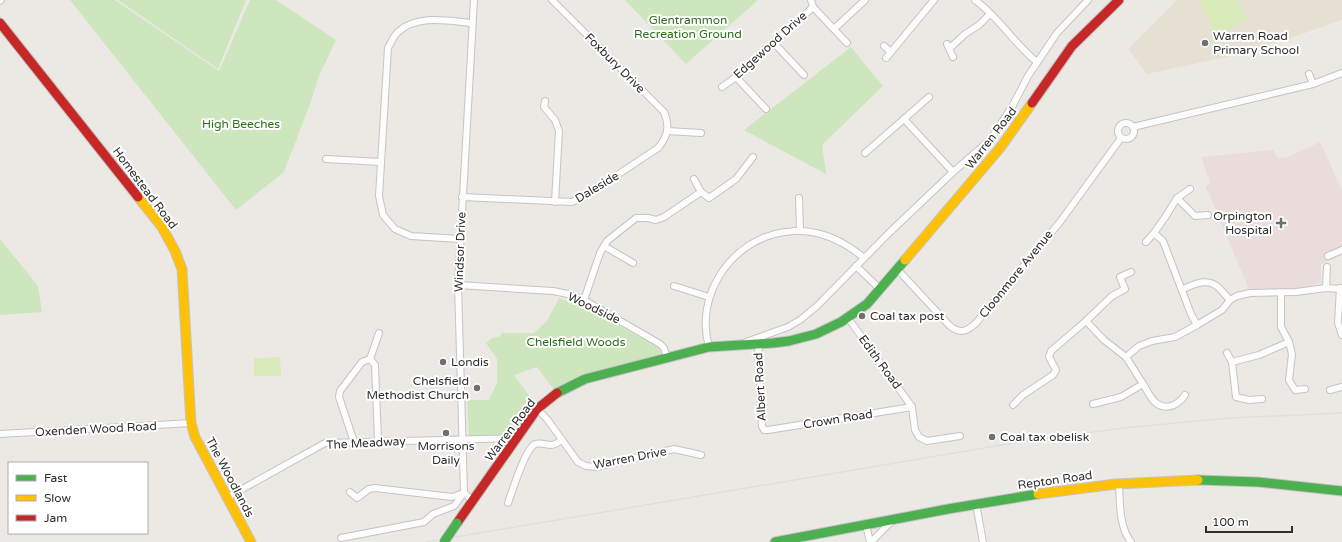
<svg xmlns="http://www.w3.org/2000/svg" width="1342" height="542" font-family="'Varela Round',sans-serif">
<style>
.education{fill:#e6e0d3}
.medical{fill:#e9dcdb}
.green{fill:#cee6be}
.pitch{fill:#d9eabb}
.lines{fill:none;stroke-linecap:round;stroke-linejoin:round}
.street-casing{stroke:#c5c4c5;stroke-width:8}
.fast-casing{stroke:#c5c4c5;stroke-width:11}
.slow-casing{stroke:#c5c4c5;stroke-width:11}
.jam-casing{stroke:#c5c4c5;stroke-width:11}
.street{stroke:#fcfcfb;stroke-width:6}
.fast{stroke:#4caf50;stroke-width:9}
.slow{stroke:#ffc107;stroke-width:9}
.jam{stroke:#c62828;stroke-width:9}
.rail{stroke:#dfdfe1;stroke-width:1.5}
.fast-bridge-casing{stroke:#c5c4c5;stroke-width:11;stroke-linecap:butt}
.fast-bridge{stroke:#4caf50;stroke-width:9}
.poi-dot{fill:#706f6e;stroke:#fff;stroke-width:1.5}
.labels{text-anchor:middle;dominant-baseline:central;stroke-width:4;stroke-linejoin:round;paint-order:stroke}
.park-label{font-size:12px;fill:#2c6e1b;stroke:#fff}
.poi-label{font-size:12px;fill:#2e2e2e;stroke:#fff;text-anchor:start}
.street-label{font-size:12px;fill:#2e2e2e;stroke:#fff}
</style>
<rect width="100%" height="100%" fill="#ece8e4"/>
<path class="education" d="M1177,0H1342V20L1296,36L1235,55L1147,74L1128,49Z"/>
<path class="medical" d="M1320,142L1342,190V255L1321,264V283L1295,289H1249L1206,187L1210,182L1201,157L1273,150L1277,157L1286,158Z"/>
<g class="green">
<path d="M70,0H115L219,71L250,0H276L336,40L319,76L310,104L284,172L236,210Z"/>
<path d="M118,0H246L218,69Z"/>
<path d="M625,0H758L686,64Z"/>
<path d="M851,47L883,86L822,145L826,174L744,130Z"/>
<path d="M0,239L38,286L42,312L0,315Z"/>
<path d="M559,298L574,304L583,306L656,346L660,350L661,357L555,391L537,367L514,375L536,405L514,436L469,437L467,400H489L497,383V359L486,343L492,338L501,336V333H534L547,321Z"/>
</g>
<g class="pitch">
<path d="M1199,0H1237L1247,20L1215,35Z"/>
<path d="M280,357L281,376H254V358Z"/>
</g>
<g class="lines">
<defs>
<g id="street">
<path d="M975,0C999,17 1014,44 1037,62"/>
<path d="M0,1L1,0"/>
<path d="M813,7L847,43"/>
<path d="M834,29L865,0"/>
<path d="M774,43L804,75"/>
<path d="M947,44L953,57"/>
<path d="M884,46L891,52"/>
<path d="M950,48L965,34L979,25L990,14"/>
<path d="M886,58L934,0"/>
<path d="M1309,74L1313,84"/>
<path d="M736,77L766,109"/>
<path d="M722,87L736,77L813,7L811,0"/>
<path d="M929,97L904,119L953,172"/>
<path d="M545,101L544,107L555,120L559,131L555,202"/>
<circle cx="1126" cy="131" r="8"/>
<path d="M1133,127L1313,84L1342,73"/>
<path d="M667,131L701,133"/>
<path d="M865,153L904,119"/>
<path d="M326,159L381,162"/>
<path d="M694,179L701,192L709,198L736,179L753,157"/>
<path d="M1190,189L1177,198L1166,216L1154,233L1163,241L1191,314L1197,325"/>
<path d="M462,197L572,202L584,197L658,148C668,136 670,126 664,112L552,0"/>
<path d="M799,198L800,231"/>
<path d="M1177,198L1195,216L1208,215"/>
<path d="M460,239L411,236L395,229L383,215L379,196L388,48C391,43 394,35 398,32C417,14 449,21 472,23"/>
<path d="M1146,242L1154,233"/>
<path d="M604,246L633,263"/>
<path d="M1328,256L1342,250"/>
<path d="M856,266L880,289"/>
<path d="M897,269L950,326C960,334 966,332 976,323L1060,222L1121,138"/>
<path d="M458,285L553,291L568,294L584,300L660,344L664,348L667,358"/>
<path d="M674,286L709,297"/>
<path d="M1326,288L1327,267"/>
<path d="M1340,288L1338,323L1342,335"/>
<path d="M1183,289C1195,284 1208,277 1219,288C1223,292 1226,296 1230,300"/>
<path d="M584,300L600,253L607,241L636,218H648L656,220L664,217L701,192"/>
<path d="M848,318L912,407L915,430L919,437L927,441L960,436"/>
<path d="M1086,321L1112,296L1125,289L1120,277L1131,272"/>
<path d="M746,342L788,327L800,320L817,306L889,233L953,172L991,139L1013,105L1028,76L1057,33L1088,0"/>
<path d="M1289,342L1292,354L1289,380L1295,390L1305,389"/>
<path d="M758,344L762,426L764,430H768L912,407"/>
<path d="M709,347C694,295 732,239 785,232C790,232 796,230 801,231C825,232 845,242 864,258"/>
<path d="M1227,353L1232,362"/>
<path d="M1126,357L1139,346L1152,341L1175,337L1197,325L1222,310L1230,300L1237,296L1250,293L1296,292L1326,288L1342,289"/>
<path d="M370,359L379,333"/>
<path d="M1143,384C1147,390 1150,398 1156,403C1167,411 1178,405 1185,395"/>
<path d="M1330,390L1342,387"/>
<path d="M1262,399L1249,400L1236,397L1232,362L1259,355L1289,342L1281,327V293"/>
<path d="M1013,405L1023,395L1053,375L1056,370L1049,357L1051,351L1086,321L1104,340L1126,357L1143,384L1121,397L1093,404"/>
<path d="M537,409L547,419L578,462L586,466L596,467L674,449L701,455"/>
<path d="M0,434L191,423"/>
<path d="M354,442L339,397L340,391L362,362L370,359L375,365L378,441"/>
<path d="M1119,484C1120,503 1119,527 1131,542"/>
<path d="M350,492L357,498L369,489L375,488L452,497L464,493"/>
<path d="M228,497L325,443L516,438"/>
<path d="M473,501L464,493L458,285L474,0"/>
<path d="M508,503C512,492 525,449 535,444C541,442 545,445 551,445C554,445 559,442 562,440"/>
<path d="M976,504L983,542"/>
<path d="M866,525L870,542"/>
<path d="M341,538L424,522L433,514L454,506L464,493"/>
<path d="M871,542L894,519"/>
</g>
<g id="fast">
<path d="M557,393L585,379L709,347L773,343L789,341L816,334L841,322L867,304L905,260"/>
<path d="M1198,480L1258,482L1342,491"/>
<path d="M775,542L948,509L1038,494"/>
</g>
<g id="slow">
<path d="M138,197L162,227L175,251L182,269L191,423L195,437L251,542"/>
<path d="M905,260L1000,148L1032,103"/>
<path d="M1038,494L1116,484L1198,480"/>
</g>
<g id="jam">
<path d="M0,23L138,197"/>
<path d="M1032,103L1072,46L1119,0"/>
<path d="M457,523L537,409L557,393"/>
</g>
</defs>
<use href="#street" class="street-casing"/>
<use href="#fast" class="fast-casing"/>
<use href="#slow" class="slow-casing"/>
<use href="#jam" class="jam-casing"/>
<use href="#street" class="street"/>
<use href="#fast" class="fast"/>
<use href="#slow" class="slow"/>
<use href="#jam" class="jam"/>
<path class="rail" d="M426,542L1026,441L1124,428L1229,418L1342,413"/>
<defs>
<path id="fast-bridge" d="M444,542L457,523"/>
</defs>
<use href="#fast-bridge" class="fast-bridge-casing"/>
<use href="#fast-bridge" class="fast-bridge"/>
</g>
<g class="poi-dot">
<circle cx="1205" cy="43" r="4"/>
<path d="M1279 217h4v4h4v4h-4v4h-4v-4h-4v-4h4z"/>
<circle cx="862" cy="316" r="4"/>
<circle cx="443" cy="362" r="4"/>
<circle cx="477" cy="388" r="4"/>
<circle cx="446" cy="433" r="4"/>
<circle cx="992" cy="437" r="4"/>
</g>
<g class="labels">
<g class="park-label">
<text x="688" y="20">Glentrammon<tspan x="688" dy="14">Recreation Ground</tspan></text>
<text x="241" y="124">High Beeches</text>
<text x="576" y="342">Chelsfield Woods</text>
</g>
<g class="poi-label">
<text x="1213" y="36">Warren Road<tspan x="1213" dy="14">Primary School</tspan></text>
<text x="1272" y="216" text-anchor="end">Orpington<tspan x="1272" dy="14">Hospital</tspan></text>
<text x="870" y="316">Coal tax post</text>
<text x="451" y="362">Londis</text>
<text x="469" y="381" text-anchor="end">Chelsfield<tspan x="469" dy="14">Methodist Church</tspan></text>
<text x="1000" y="437">Coal tax obelisk</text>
<text x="446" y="446" text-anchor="middle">Morrisons<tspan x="446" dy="14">Daily</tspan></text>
</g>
<g class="street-label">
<text transform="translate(770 45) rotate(-42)">Edgewood Drive</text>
<text transform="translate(615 63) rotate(45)">Foxbury Drive</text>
<text transform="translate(991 138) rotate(-52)">Warren Road</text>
<text transform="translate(597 187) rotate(-31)">Daleside</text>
<text transform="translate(145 188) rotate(53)">Homestead Road</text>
<text transform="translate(460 252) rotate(-88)">Windsor Drive</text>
<text transform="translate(1016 274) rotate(-51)">Cloonmore Avenue</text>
<text transform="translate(594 308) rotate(26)">Woodside</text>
<text transform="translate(880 362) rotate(54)">Edith Road</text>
<text transform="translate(760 387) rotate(-93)">Albert Road</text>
<text transform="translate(838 419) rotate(-9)">Crown Road</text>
<text transform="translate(96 429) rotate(-3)">Oxenden Wood Road</text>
<text transform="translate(510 430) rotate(-53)">Warren Road</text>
<text transform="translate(366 443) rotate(-3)">The Meadway</text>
<text transform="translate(630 458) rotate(-11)">Warren Drive</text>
<text transform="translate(230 477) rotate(62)">The Woodlands</text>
<text transform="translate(1055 480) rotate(-8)">Repton Road</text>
</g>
</g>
<rect x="8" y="462" width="140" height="72" fill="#ffffff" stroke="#ababab"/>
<rect x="16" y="475" width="20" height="6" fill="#4caf50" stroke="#ababab"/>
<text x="44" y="482" font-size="12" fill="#2e2e2e">Fast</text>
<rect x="16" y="495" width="20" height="6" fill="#ffc107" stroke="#ababab"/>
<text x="44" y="502" font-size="12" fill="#2e2e2e">Slow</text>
<rect x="16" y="515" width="20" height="6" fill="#c62828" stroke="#ababab"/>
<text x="44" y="522" font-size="12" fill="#2e2e2e">Jam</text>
<path d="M1206 526v6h86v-6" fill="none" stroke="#2e2e2e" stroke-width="2"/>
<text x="1212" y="526" font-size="12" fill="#2e2e2e" stroke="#ffffff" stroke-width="3" paint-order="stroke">100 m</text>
</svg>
